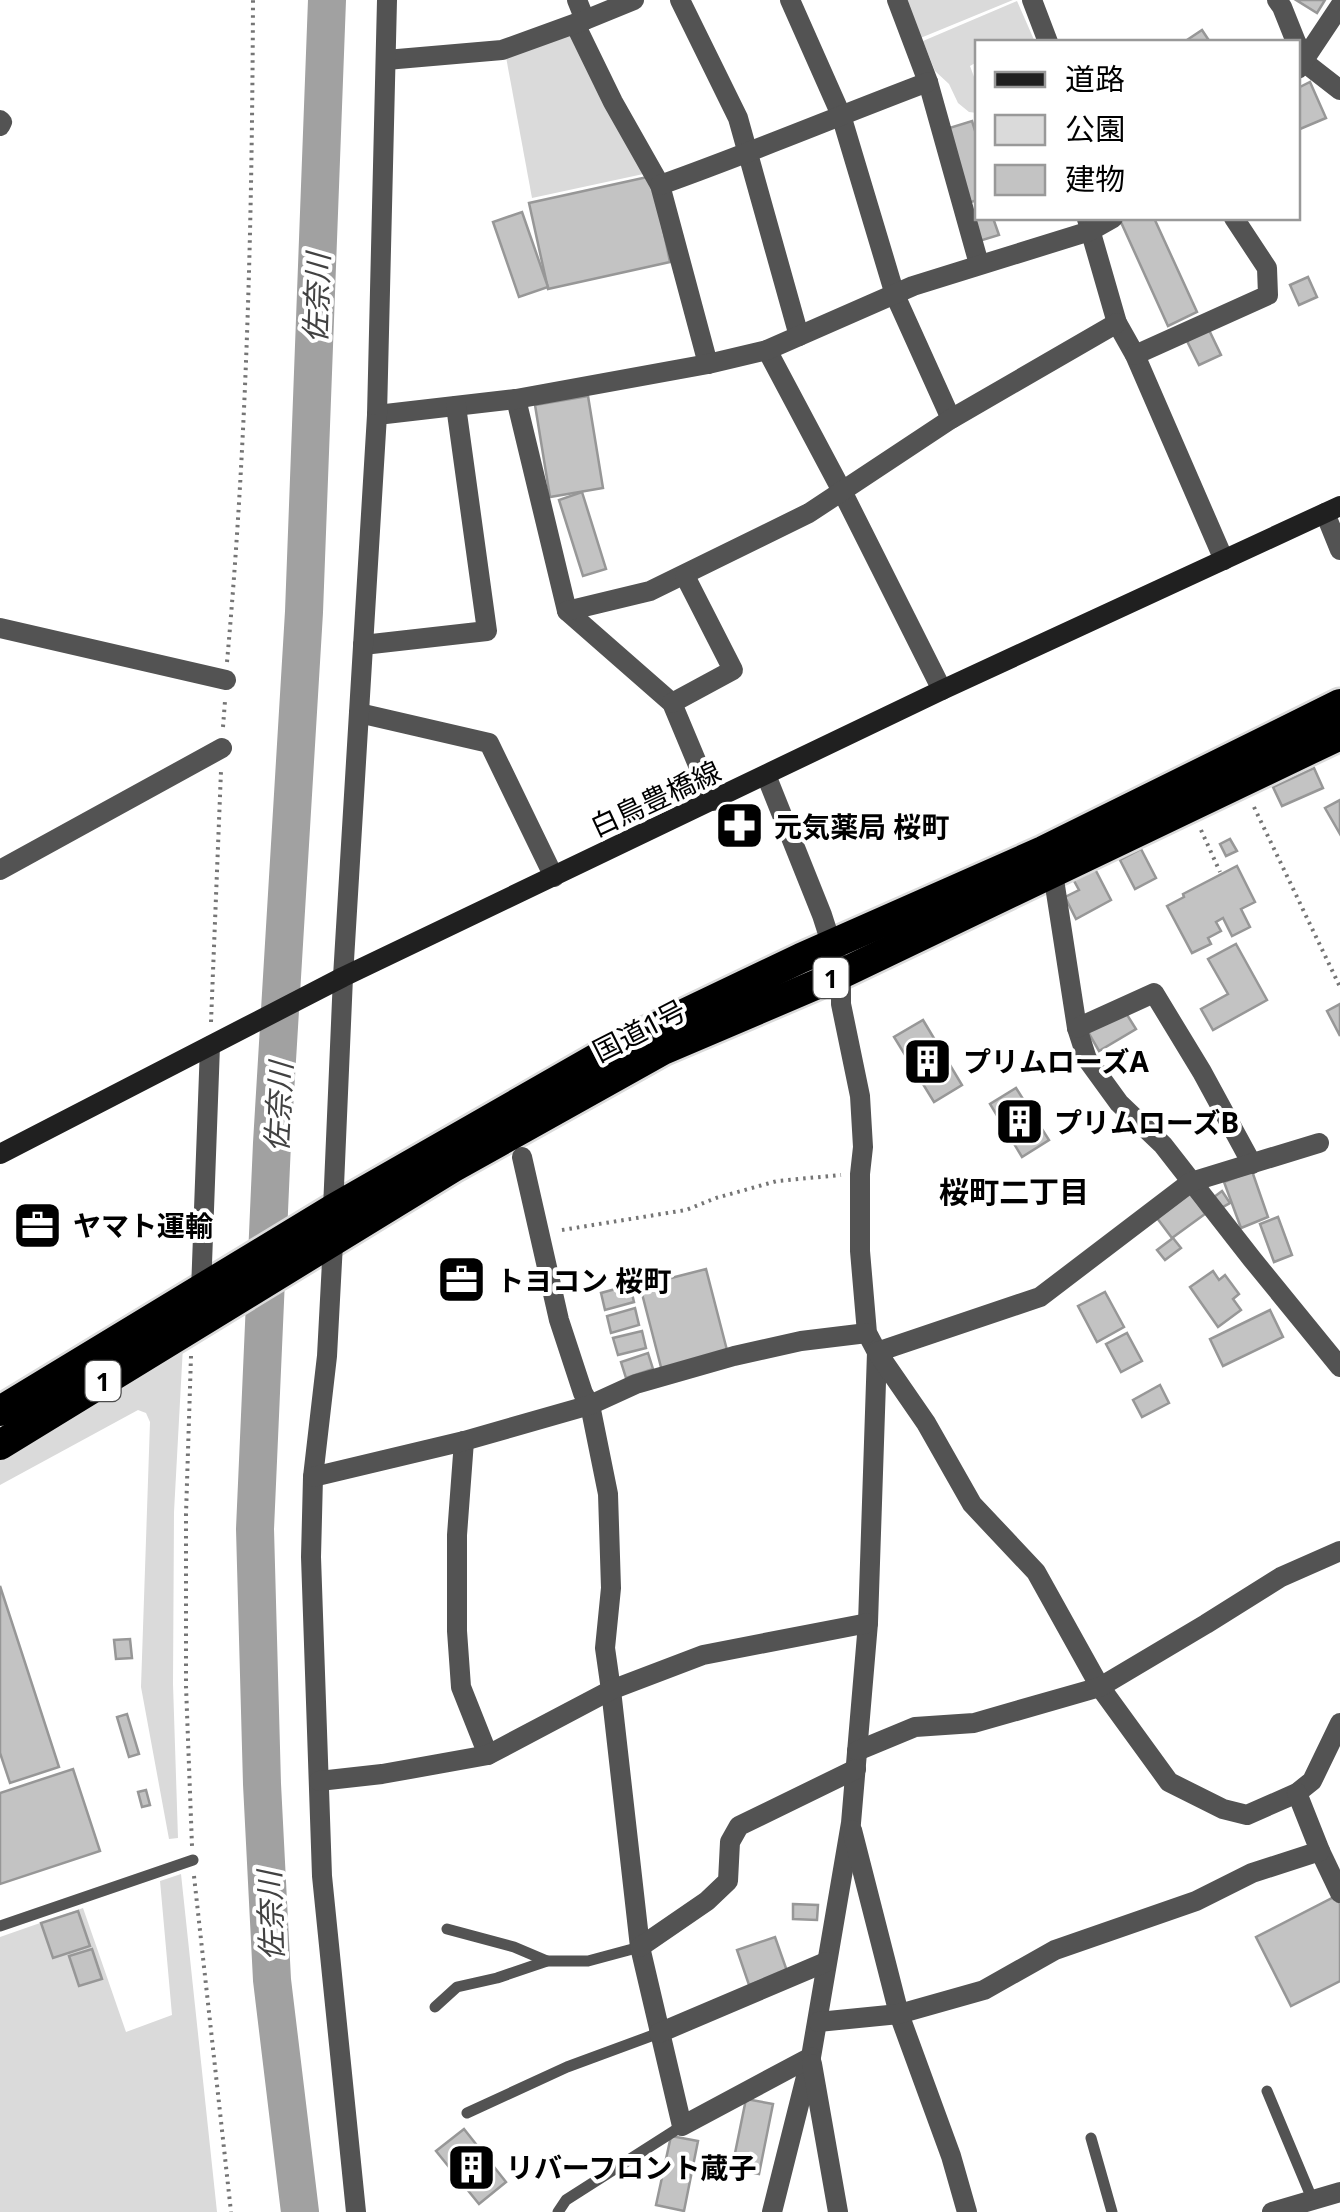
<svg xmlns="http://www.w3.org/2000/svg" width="1340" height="2212" font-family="'Noto Sans','Noto Sans JP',sans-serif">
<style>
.green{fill:#dadada}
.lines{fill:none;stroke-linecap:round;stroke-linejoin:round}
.river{stroke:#a1a1a1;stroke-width:38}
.building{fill:#c3c3c3;stroke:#979797;stroke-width:2.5}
.highway-casing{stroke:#dbdbdb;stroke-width:35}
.path{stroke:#757575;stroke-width:4;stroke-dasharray:2.5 5;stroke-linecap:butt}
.lane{stroke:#535353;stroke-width:11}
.street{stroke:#535353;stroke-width:20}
.secondary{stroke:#202020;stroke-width:20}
.highway{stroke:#000;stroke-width:30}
.labels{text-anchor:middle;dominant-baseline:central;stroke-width:8;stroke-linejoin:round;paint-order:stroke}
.shield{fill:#fff;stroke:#4c4c4c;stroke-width:2.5}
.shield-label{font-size:25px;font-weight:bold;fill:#000}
.street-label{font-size:28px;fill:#000;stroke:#fff}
.poi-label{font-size:28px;font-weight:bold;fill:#000;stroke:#fff;text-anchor:start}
.water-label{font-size:30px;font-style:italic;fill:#424242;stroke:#fff}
.neighbourhood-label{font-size:30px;font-weight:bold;fill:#000;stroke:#fff}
</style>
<rect width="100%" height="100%" fill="#fff"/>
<g class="green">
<path d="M903,0H1013L918,39Z"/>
<path d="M1017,1L1035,42H978L977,62L970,66L977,85V113L969,112L958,103L949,84L935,71L923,41Z"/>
<path d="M569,33L648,173L532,198L506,57Z"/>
<path d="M183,1346L174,1512L173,1684L178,1838L169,1839L141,1687L150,1422L146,1413L138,1410L0,1485V1460Z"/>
<path d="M181,1874L217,2212H0V1937L83,1908L126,2032L172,2015L160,1881Z"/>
</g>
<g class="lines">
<path class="river" d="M300,2212L272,1980L262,1784L255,1529L272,1143L304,612L327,0"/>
</g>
<g class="building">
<path d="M1296,0H1325L1317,13Z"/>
<path d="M1202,30L1210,42H1184Z"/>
<path d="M1310,82L1326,118L1300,129L1298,122V88Z"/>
<path d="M972,121L978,140V200L967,203L946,129Z"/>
<path d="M652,176L670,262L548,289L529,203Z"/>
<path d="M522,212L548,287L519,297L493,222Z"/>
<path d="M978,217L993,218L999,235L976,242L970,219Z"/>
<path d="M1126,218H1154L1197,312L1168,326L1120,220Z"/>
<path d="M1308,277L1317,297L1299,305L1290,285Z"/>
<path d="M1209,330L1221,355L1199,365L1187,341Z"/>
<path d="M588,396L603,488L550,497L535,405Z"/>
<path d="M582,492L606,569L583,576L559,500Z"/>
<path d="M1314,768L1323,788L1282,806L1273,787Z"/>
<path d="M1340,800V834L1325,808Z"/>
<path d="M1230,839L1237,851L1226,856L1220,844Z"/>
<path d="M1141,849L1156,878L1135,889L1120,860Z"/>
<path d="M1237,866L1255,902L1241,909L1250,927L1232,936L1223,918L1216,922L1221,931L1208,938L1211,944L1192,953L1167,906L1184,897L1183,894Z"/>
<path d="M1094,867L1111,900L1076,919L1065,897L1079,890L1073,879Z"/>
<path d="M1236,944L1267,1000L1213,1030L1201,1009L1228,994L1208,959Z"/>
<path d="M1340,1004V1036L1327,1011Z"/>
<path d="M1124,1010L1136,1029L1099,1051L1088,1032Z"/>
<path d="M923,1020L962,1085L934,1102L894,1037Z"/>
<path d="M1016,1088L1049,1140L1022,1157L990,1104Z"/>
<path d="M1252,1171L1268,1217L1241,1228L1224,1182Z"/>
<path d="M1222,1191L1230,1203L1221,1208L1214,1197Z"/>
<path d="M1191,1193L1205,1214L1172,1238L1157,1218Z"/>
<path d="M1278,1217L1292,1255L1274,1262L1260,1224Z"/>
<path d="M1173,1238L1181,1248L1165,1260L1157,1250Z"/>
<path d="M706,1269L728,1354L662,1371L640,1286Z"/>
<path d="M1213,1271L1219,1280L1225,1275L1239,1294L1233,1299L1241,1310L1218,1327L1190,1287Z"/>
<path d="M630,1285L634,1302L605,1310L601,1293Z"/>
<path d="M1105,1292L1124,1327L1097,1342L1078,1306Z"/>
<path d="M635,1308L639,1325L611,1333L607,1316Z"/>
<path d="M1270,1310L1283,1337L1223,1366L1210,1339Z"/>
<path d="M642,1331L646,1348L618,1355L613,1338Z"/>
<path d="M1127,1333L1142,1361L1121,1372L1106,1344Z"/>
<path d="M648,1353L653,1369L626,1378L621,1362Z"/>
<path d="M1160,1385L1169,1403L1142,1417L1133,1400Z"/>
<path d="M0,1586L59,1767L10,1783L0,1753Z"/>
<path d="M130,1639L132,1658L116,1659L114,1640Z"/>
<path d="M127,1714L139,1754L129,1757L117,1717Z"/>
<path d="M73,1769L100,1851L0,1884V1793Z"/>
<path d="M146,1790L150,1805L142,1807L138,1792Z"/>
<path d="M1336,1896L1340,1904V1981L1291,2006L1256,1937Z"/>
<path d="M793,1904L818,1905L817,1920L793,1919Z"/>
<path d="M78,1911L90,1946L53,1958L41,1923Z"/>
<path d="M775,1937L787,1971L749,1985L737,1950Z"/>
<path d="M92,1949L102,1979L79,1986L69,1956Z"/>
<path d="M746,2099L773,2104L759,2174L732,2168Z"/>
<path d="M464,2129L506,2182L479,2204L436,2151Z"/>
<path d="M671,2136L698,2141L684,2211L656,2205Z"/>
</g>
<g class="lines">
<defs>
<g id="highway">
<path d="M0,1411L333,1209L623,1043L801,958L1043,851L1340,704"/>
<path d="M0,1445L452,1168L663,1050L841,974L1340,735"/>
</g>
</defs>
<use href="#highway" class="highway-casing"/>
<g class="path">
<path d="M227,662C247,442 252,221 253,0"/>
<path d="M223,727L225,701"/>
<path d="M1254,807L1340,987"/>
<path d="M1201,830L1220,872"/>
<path d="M211,1022L221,771"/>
<path d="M562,1230L686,1210L716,1198L777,1181L841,1175"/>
<path d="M191,1356L186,1514V1686L192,1846"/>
<path d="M194,1876L231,2212"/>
</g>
<g class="lane">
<path d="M0,1926L193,1860"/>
<path d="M447,1929L514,1947L547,1961"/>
<path d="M435,2007L457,1987L497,1978L547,1961H588L640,1947"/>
<path d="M1267,2091L1313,2201"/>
<path d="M467,2113L567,2067L659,2033"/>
<path d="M1091,2138L1112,2212"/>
<path d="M558,2212L566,2200L682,2126"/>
</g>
<g class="street">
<path d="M577,0L585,20"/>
<path d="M680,0L738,118L799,336"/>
<path d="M790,0L841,115L895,295L951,419"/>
<path d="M897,0L928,82L979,264"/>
<path d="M1032,0L1048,42"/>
<path d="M1277,0L1282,7L1296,42"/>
<path d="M575,24L613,102L660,185L708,364"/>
<path d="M1298,45L1304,62L1340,90"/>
<path d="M386,60L502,50L585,20L634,0"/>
<path d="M1298,69L1340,6"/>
<path d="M0,120L2,122L0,126"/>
<path d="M660,185C750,153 838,116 928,82"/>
<path d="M1087,219L1117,323L1135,355L1224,560"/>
<path d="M767,350L842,491L942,690"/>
<path d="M1135,355L1268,295L1267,268L1234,218"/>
<path d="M516,399L567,611L672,703L713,801"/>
<path d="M377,415L516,399L708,364L767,350L913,286L1090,231L1113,218"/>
<path d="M1325,513L1340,550"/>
<path d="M567,611L650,591L809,513L951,419L1117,323"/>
<path d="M0,628L226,680"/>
<path d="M363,645L487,631L456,406"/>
<path d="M672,703L733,670L685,576"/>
<path d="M359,713L489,743L554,877"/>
<path d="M766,775L822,915L841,974V1004L860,1096L863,1147L860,1174V1251L867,1333L877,1352L868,1623L851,1823L811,2057L772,2212"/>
<path d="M0,870L222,748"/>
<path d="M1053,873L1077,1028L1087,1059L1119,1103L1163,1145L1252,1259L1340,1367"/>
<path d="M1077,1028L1154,993L1202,1072L1252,1164"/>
<path d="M1319,1143L1191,1182L1040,1297L877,1352L926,1423L972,1504L1036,1572L1100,1687L1169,1782L1223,1809L1247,1815L1297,1793L1312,1781L1340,1723"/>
<path d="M522,1157L559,1320L583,1393L590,1405L608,1494L611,1588L605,1648L611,1690L640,1947L682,2126L811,2057"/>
<path d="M333,1209L343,977L377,415L387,0"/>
<path d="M333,1243L327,1356L313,1477L311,1557L322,1876L356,2212"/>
<path d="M201,1291L210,1046"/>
<path d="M464,1441L457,1535V1631L461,1687L488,1755"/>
<path d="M313,1477L464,1441L590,1405L636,1384L734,1356L801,1341L867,1333"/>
<path d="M857,1751L915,1727L974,1723L1100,1687L1206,1624L1281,1577L1340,1551"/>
<path d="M319,1781L382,1774L488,1755L611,1690L703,1655L868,1623"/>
<path d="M852,1830L899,2014L951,2156L967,2212"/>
<path d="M1320,1851L1340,1893"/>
<path d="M640,1947L707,1901L728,1881L730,1842L739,1826L856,1769"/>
<path d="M818,2022L899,2014L984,1990L1055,1950L1196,1901L1252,1873L1320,1851L1297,1793"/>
<path d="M659,2033L826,1962"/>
<path d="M812,2064L838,2212"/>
<path d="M1272,2212L1340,2192"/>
</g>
<path class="secondary" d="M0,1154L343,977L942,690L1340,506"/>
<use href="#highway" class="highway"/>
</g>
<defs>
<symbol id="pharmacy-square" viewBox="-11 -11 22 22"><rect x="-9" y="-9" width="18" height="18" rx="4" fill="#000" stroke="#fff"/><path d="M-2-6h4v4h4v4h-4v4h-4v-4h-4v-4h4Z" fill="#fff"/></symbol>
<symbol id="building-square" viewBox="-11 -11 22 22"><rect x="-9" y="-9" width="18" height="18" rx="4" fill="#000" stroke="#fff"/><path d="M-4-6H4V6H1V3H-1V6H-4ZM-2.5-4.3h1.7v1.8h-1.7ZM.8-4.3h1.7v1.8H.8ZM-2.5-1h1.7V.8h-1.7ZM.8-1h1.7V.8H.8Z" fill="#fff"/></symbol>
<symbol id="office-square" viewBox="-11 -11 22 22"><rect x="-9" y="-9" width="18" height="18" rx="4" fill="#000" stroke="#fff"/><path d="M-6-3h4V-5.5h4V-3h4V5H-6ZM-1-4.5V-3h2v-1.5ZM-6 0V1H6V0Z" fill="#fff"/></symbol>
</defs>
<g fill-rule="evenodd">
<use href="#pharmacy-square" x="712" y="798" width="55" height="55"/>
<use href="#building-square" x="900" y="1034" width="55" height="55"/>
<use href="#building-square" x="992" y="1094" width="55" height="55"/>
<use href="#office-square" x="10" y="1198" width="55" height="55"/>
<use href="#office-square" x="434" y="1252" width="55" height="55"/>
<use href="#building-square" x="444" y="2140" width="55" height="55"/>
</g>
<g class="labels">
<g class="shield">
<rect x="813.5" y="958" width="35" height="40" rx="8"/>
<rect x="85.5" y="1361" width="35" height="40" rx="8"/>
</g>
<g class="shield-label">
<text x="831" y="978">1</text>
<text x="103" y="1381">1</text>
</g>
<g class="street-label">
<text transform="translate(655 798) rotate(-25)">白鳥豊橋線</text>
<text transform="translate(639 1030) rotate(-27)">国道1号</text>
</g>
<g class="poi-label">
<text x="774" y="826">元気薬局 桜町</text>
<text x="963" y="1061">プリムローズA</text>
<text x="1054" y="1122">プリムローズB</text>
<text x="73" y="1225">ヤマト運輸</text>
<text x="496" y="1280">トヨコン 桜町</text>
<text x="506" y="2167">リバーフロント蔵子</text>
</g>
<g class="water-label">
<text transform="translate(316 298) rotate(-88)">佐奈川</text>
<text transform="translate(278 1107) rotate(-87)">佐奈川</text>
<text transform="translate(270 1916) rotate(-92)">佐奈川</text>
</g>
<g class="neighbourhood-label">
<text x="1014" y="1191">桜町二丁目</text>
</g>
</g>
<rect x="975" y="40" width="325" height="180" fill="#ffffff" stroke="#999999" stroke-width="2.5"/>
<rect x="995" y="72" width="50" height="15" fill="#202020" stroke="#999999" stroke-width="2.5"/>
<text x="1065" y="90" font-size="30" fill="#000000">道路</text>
<rect x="995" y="115" width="50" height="30" fill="#dadada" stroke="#999999" stroke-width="2.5"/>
<text x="1065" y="140" font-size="30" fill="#000000">公園</text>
<rect x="995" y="165" width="50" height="30" fill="#c3c3c3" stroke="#999999" stroke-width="2.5"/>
<text x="1065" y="190" font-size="30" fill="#000000">建物</text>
</svg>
